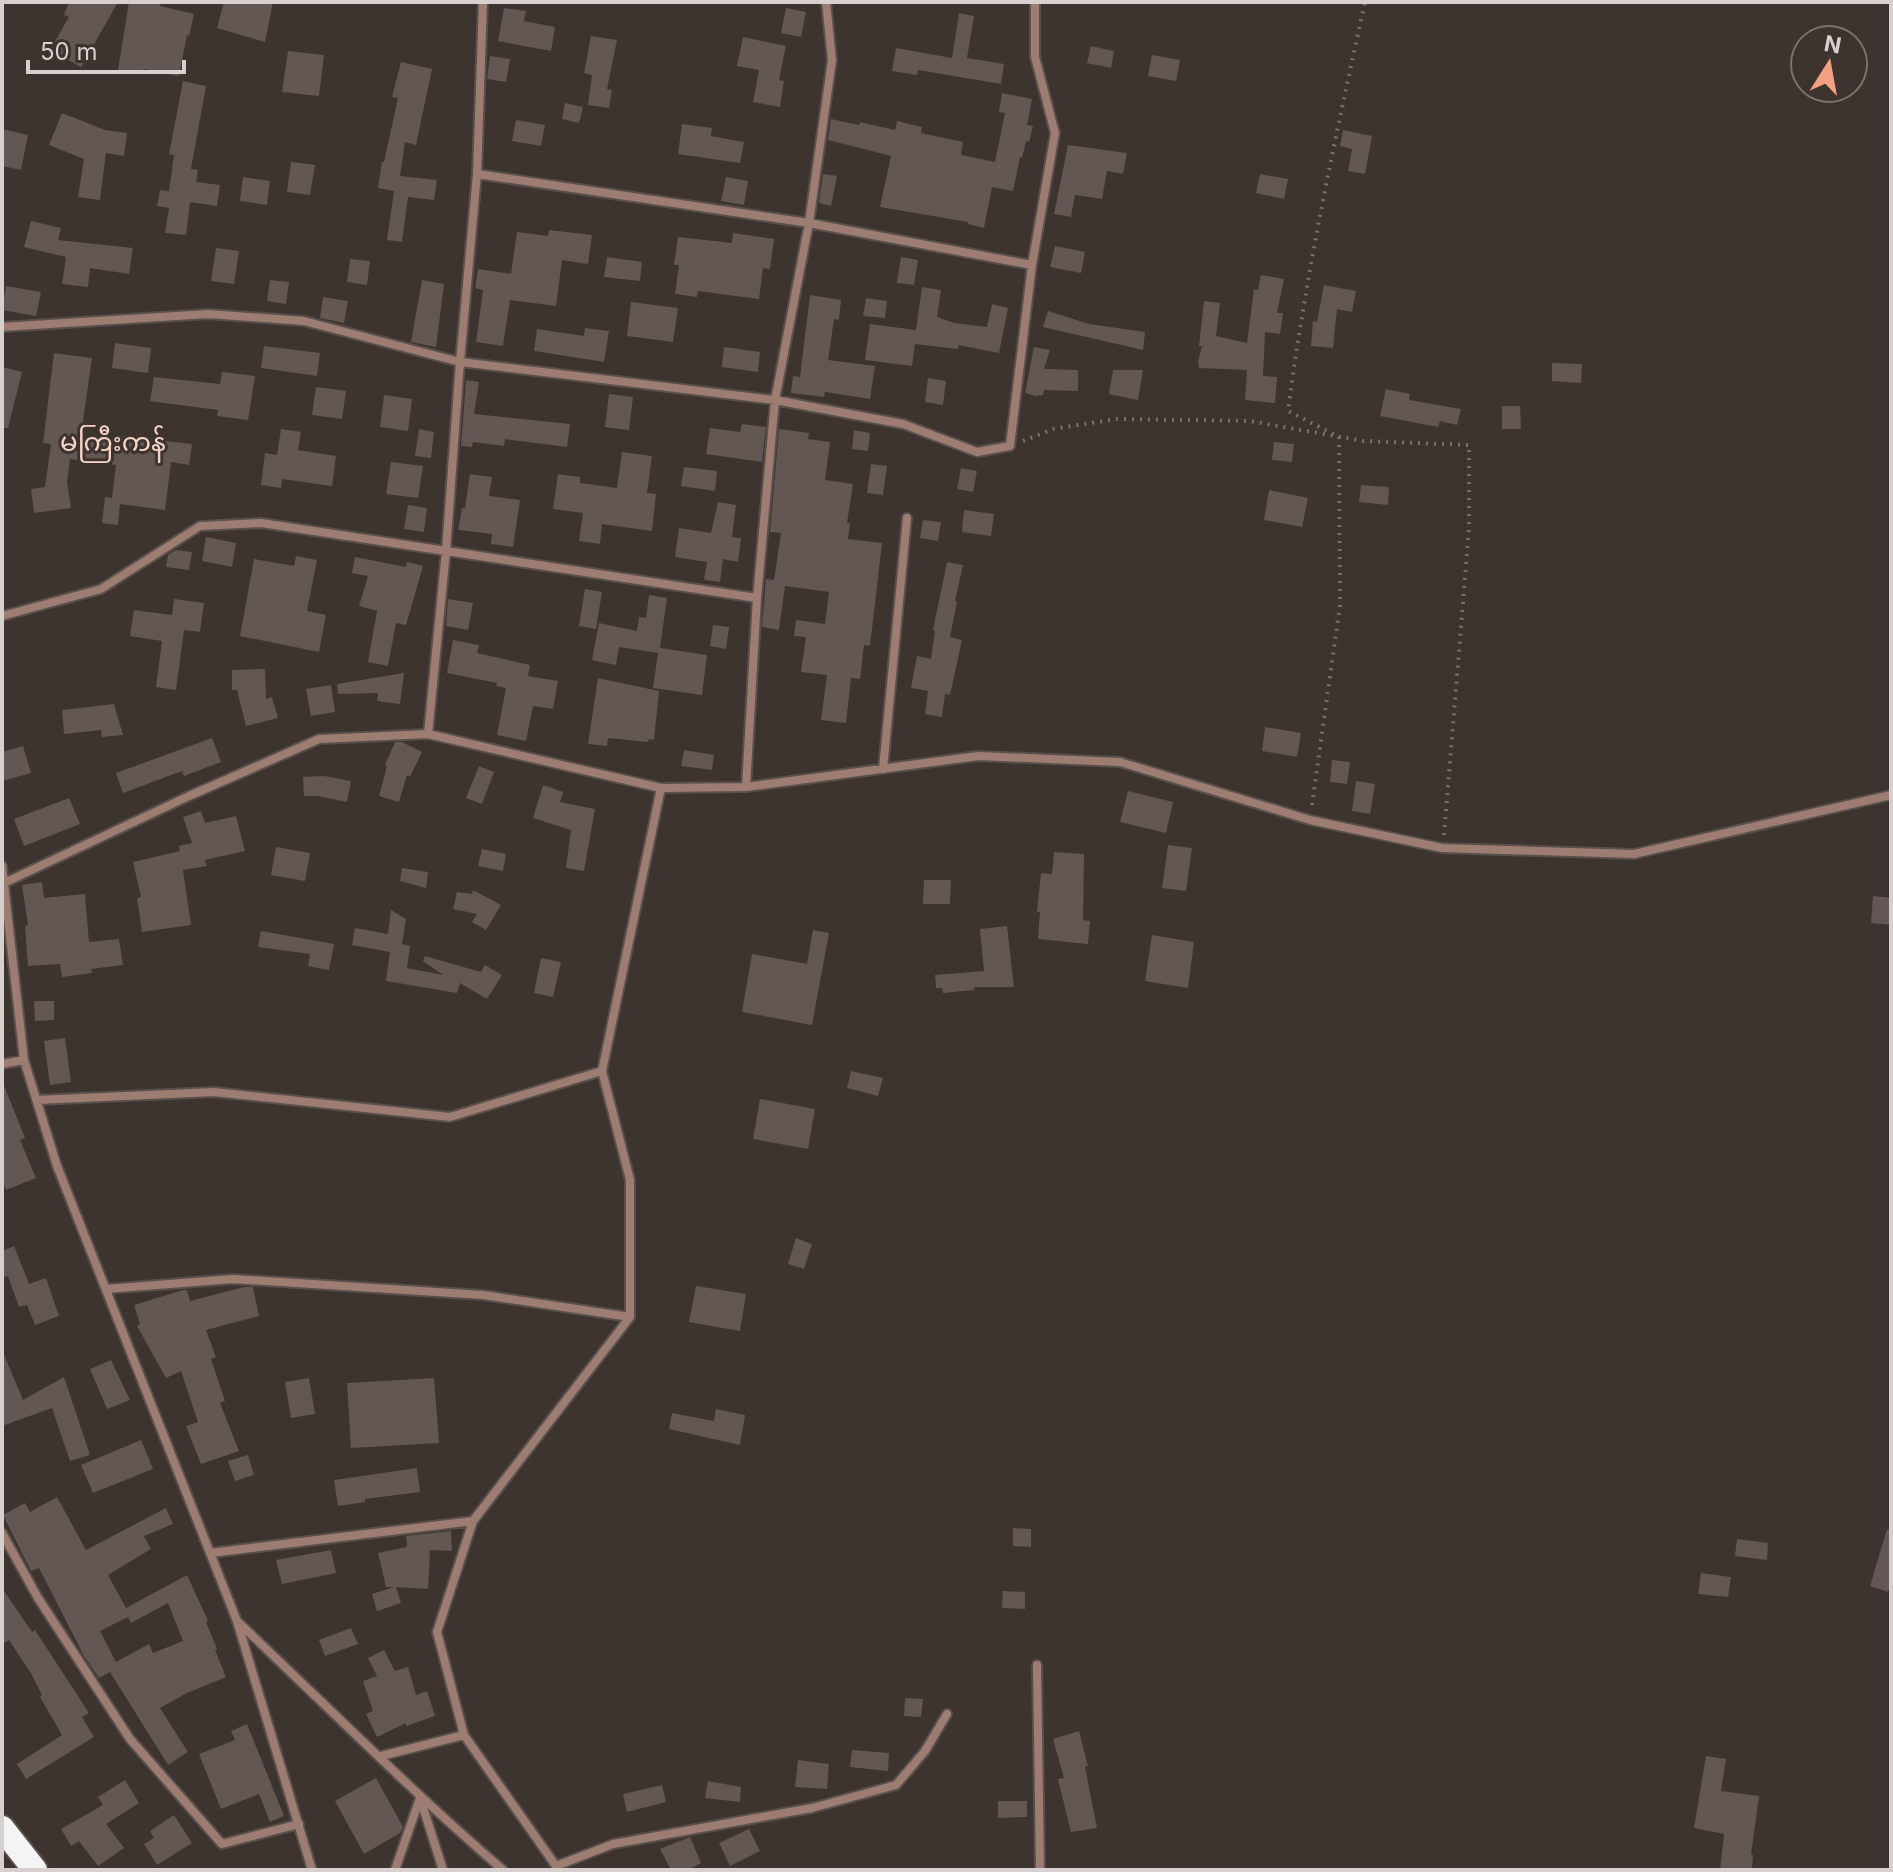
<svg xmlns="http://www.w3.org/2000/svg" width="1893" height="1872" font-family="Inter,'Noto Sans Myanmar',sans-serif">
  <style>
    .building { fill: #625752; fill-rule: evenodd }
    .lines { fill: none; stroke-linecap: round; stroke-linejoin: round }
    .street-casing { stroke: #594f4c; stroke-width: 12 }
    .highway-casing { stroke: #594f4c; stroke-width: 28 }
    .path { stroke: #79716d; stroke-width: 4; stroke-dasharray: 2 6; stroke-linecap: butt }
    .street { stroke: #9d7d71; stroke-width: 8 }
    .highway { stroke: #f4f4f4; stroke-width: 24 }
    .labels { text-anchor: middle; stroke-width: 6; stroke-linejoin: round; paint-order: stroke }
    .quarter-label { font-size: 26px; fill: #f6d5c9; stroke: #3d332f }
  </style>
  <rect width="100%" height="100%" fill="#3d332f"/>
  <!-- building -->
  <path class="building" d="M69 2H118L81 67 50 50 69 17 64 15Z
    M129 2H161L160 6 194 14 189 36 187 35 179 76 144 69 143 74 118 70Z
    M224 2H273L265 42 217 28Z
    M504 8 526 11 524 21 555 27 551 51 498 41Z
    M786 8 806 12 801 37 781 33Z
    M959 13 974 16 967 58 1004 64 1001 84 918 70 917 75 892 71 896 48 952 58Z
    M591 36 617 40 607 89 612 90 609 108 588 105 592 75 584 73Z
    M743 37 786 46 779 80 784 81 780 107 753 102 759 70 737 66Z
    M1091 46 1114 51 1111 68 1087 63Z
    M288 51 324 55 319 96 282 92Z
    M1152 55 1180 60 1176 81 1148 76Z
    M490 56 510 59 506 82 487 79Z
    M401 62 432 69 416 145 405 142 400 176 437 180 434 200 408 197 402 242 387 240 394 191 378 188 382 162H384L398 98 392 97Z
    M183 81 206 86 191 169 198 170 196 182 220 185 217 206 190 202 186 235 165 233 169 208 157 206 160 190 169 191 174 155 169 154Z
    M1002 93 1032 99 1027 125 1033 126 1029 142 1026 141 1022 158 1020 157 1013 191 992 187 984 228 968 224V222L880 207 891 156 828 140 831 119 859 125 860 122 895 130 897 121 922 127 921 133 963 142 961 155 995 162 1005 113 999 112Z
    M565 103 583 107 579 123 562 119Z
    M62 113 105 130 127 133 124 156 106 153 100 200 78 197 84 159 49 145Z
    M516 120 545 125 541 146 512 141Z
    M682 124 712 128 711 136 744 142 740 163 678 154Z
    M2 129 28 135 21 170 2 166Z
    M1343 130 1372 136 1365 174 1348 171 1352 149 1340 146Z
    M1068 145 1127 153 1123 174 1107 171 1102 199 1075 195 1071 217 1054 214Z
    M291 162 315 165 310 195 287 192Z
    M823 174 837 176 831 206 819 203Z
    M1260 174 1288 179 1284 199 1256 193Z
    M243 177 270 181 267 205 240 201Z
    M726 177 748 181 744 205 721 201Z
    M31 221 61 228 58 240 133 248 129 274 90 268 88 287 62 284 66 257 24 247Z
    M549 230 592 235 588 264 562 260 556 306 510 300 503 346 476 342 483 290 475 288 478 269 511 274 517 232 548 236Z
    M733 233 774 239 770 269 763 268 759 299 698 291 697 297 675 294 679 265H674L678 237 732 243Z
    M1055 246 1085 252 1081 273 1050 267Z
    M216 248 239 251 234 284 211 281Z
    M607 257 642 262 640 281 604 277Z
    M901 257 918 260 914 285 897 283Z
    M350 259 370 261 367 285 347 282Z
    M1261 275 1284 279 1277 313H1283L1280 334 1265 332 1263 376 1277 377 1275 403 1245 400 1247 370 1199 368 1198 362 1202 346H1199L1204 301 1220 303 1216 336 1247 343 1254 289 1258 290Z
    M270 280 289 282 286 304 267 301Z
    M422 280 444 284 436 347 411 342Z
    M1324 285 1356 291 1352 312 1337 309 1333 348 1311 346 1313 321 1317 322Z
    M6 286 41 292 36 316 2 310Z
    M922 287 941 290 937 317 954 323 987 327 992 304 1008 308 999 353 958 345V349L915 344 912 366 865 360 870 324 916 330Z
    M810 295 841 300 839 320 834 319 828 360 875 366 870 399 825 392 824 397 791 393 793 376 800 377Z
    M323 297 348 301 344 323 320 318Z
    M866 298 887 301 885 318 863 316Z
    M631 302 678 308 673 342 627 336Z
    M1048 311 1089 324 1145 332 1143 350 1043 327Z
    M585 328 609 331 604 362 534 351 537 329 584 336Z
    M115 343 151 348 148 373 112 368Z
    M264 346 320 353 317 376 261 368Z
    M724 347 760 352 758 372 722 367Z
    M1034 347 1050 350 1044 369 1078 370V391L1044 390 1043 395 1036 396 1025 393Z
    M54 353 92 358 81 435 119 440 120 436 192 444 189 465 171 462 165 510 120 504 118 525 102 523 105 497 112 498 116 465 70 459 67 482 71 508 34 513 31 489 45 487 51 444 43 443Z
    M1552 363 1582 364 1581 383 1552 381Z
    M2 367 22 372 8 428H2Z
    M1113 370H1143L1138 400 1109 394Z
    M222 372 255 376 248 420 217 416 218 410 150 401 154 377 220 384Z
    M928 378 946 381 943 405 925 402Z
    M466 380 479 382 474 414 570 424 567 447 505 439 504 446 473 442 472 447 461 446Z
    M316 387 346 391 342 419 312 415Z
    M1386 389 1410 394 1409 400 1461 409 1457 425 1440 421 1438 427 1380 416Z
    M609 394 633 397 629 430 605 427Z
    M384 395 412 399 408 431 380 427Z
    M1502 406H1520L1521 429H1502Z
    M742 424 766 427 762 462 706 454 710 428 740 432Z
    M281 429 301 432 298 450 336 456 332 486 282 479 281 488 261 485 265 453 277 455Z
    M419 429 434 432 431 458 415 456Z
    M779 429 809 433 808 439 830 442 825 480 853 484 847 523H850L848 539 882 543 870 646 864 645 860 679 851 678 846 723 821 720 827 675 801 672 806 637 794 636 796 620 825 624 829 592 785 586 779 630 762 627 766 579 774 580 781 533 770 532Z
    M854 430 870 433 868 451 852 449Z
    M1274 442 1294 444 1292 462 1272 460Z
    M622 452 652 456 647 493 656 494 652 531 602 524 600 544 579 541 583 513 553 509 558 474 580 477V483L617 488Z
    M391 462 423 466 418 498 386 494Z
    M871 464 887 466 883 495 867 493Z
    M684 467 717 471 715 491 681 486Z
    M961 468 977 471 973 492 957 489Z
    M470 474 492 477 489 496 520 500 513 547 491 544 492 534 458 530 462 508H465Z
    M1361 485 1389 487 1388 505 1359 502Z
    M1269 490 1308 498 1302 527 1264 520Z
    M718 502 736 505 732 537 741 538 738 562 723 559 720 582 704 580 707 562 675 557 679 528 711 533Z
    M408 505 427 508 424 532 404 529Z
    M964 510 994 514 991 536 962 532Z
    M923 520 941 522 938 541 920 538Z
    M206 537 236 543 232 567 202 561Z
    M176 550 192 552 189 570 166 567 168 555Z
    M296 556 317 560 307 611 326 615 319 652 240 636 254 559 294 566Z
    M355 557 406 567 407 562 423 566 406 625 396 623 388 666 368 662 377 611 359 606 368 576 352 573Z
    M947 562 963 565 955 601 957 602 950 637 962 640 950 695 945 694 942 717 925 714 928 691 911 688 917 656 931 659 935 631 933 630Z
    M585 589 602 592 596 629 579 626Z
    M649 595 667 598 660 648 707 655 702 695 653 688 658 653 619 647 616 665 592 660 599 623 637 631 639 617 646 618Z
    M174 599 204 603 200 632 184 630 176 690 156 687 162 641 130 636 134 610 172 615Z
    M448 599 473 603 468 630 446 626Z
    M713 625 729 627 726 649 710 646Z
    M453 640 479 645 477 653 530 665 528 676 558 681 553 709 533 706 526 741 497 735 506 688 496 686 497 683 447 673Z
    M265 669 266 699 272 697 278 718 246 726 237 690H232V670Z
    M404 673 400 704 377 701 378 693 338 694 337 684Z
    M598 678 659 691 654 740 649 739 648 742 608 738 607 746 588 744Z
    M331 685 335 712 311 716 306 689Z
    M114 704 123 735 102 737 101 730 64 734 62 710Z
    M1265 727 1301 733 1297 757 1262 751Z
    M212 738 221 762 184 776 182 771 123 793 116 773Z
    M395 742H402L422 752 410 777 407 775 399 802 379 796 387 766 385 765Z
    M23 746 31 773 2 781V752Z
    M684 750 714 755 712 770 681 766Z
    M1332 760 1350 762 1347 784 1330 782Z
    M479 766 494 772 482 804 466 798Z
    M324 776 351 781 347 802 317 796H304L303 777Z
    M1356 781 1375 784 1370 814 1352 811Z
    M543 785 563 792 560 802 595 809 584 871 566 868 571 830 533 818Z
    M1128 791 1173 802 1166 833 1120 822Z
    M69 798 80 824 24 846 14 819Z
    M201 811 205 823 236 816 245 851 205 860 207 866 183 870 191 925 142 932 137 898 141 897 133 862 180 851 179 846 192 843 183 817Z
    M1168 845 1192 848 1186 891 1162 888Z
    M276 847 310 853 305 881 271 875Z
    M482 849 506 854 503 871 478 866Z
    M1054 852 1084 854 1083 920 1090 921 1088 944 1038 939 1040 912H1037L1041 873 1052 874Z
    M402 868 428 872 426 888 400 881Z
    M924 880H951L950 904H923Z
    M42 882 44 898 85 894 89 942 119 939 123 965 91 969 92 973 62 977 60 964 28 966 25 926 28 925 22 885Z
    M473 890 501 905 486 930 472 922 477 914 453 909 457 892 472 894Z
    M1873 896 1891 898V925L1871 923Z
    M391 910 406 919 402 944 410 946 407 968 443 975 423 961 425 956 481 972 485 965 502 975 487 999 460 983 457 993 386 981 390 952 352 945 355 928 388 934Z
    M1007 926 1014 987H974V990L943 993 942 988H936L935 975 984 971 980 929Z
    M813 930 829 933 812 1025 742 1012 752 954 807 964Z
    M261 931 334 944 329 970 308 966 310 954 258 947Z
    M1152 935 1194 942 1188 988 1145 981Z
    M541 958 561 962 553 997 534 993Z
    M34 1001H54V1020L35 1021Z
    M65 1038 71 1082 50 1085 44 1041Z
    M851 1071 883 1078 878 1096 847 1088Z
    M3 1083 25 1138 20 1140 36 1178 6 1190 2 1179Z
    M760 1099 815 1109 808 1149 753 1139Z
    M796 1238 812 1244 804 1269 788 1264Z
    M14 1246 29 1284 46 1278 59 1316 35 1325 27 1305 19 1307 8 1276 2 1278V1251Z
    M696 1286 746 1294 740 1331 689 1322Z
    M244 1287H253L259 1316 206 1330 216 1357 211 1359 225 1401 220 1403 239 1451 201 1464 186 1426 198 1422 181 1371 166 1378 137 1326 140 1324 134 1305 183 1290H187L190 1301Z
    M2 1350 23 1400 64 1377 90 1455 70 1461 52 1408 2 1426Z
    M111 1360 130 1400 107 1409 90 1369Z
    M309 1378 315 1414 291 1418 285 1382Z
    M434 1378 439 1443 351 1448 347 1383Z
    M716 1409 745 1415 740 1445 669 1429 672 1413 714 1421Z
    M141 1440 153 1469 93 1493 81 1465Z
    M248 1455 254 1475 235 1481 228 1461Z
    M417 1468 420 1492 365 1499V1502L338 1506 334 1480Z
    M57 1497 86 1550 166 1508 173 1524 144 1536 151 1549 108 1575 126 1608 187 1575 208 1621 206 1622 217 1649 215 1650 226 1677 187 1693 160 1708 188 1752 168 1765 110 1672 99 1678 84 1656 39 1568 31 1571 3 1515 25 1503 30 1512ZM168 1603 183 1641 153 1653 149 1644 116 1662 100 1631 128 1617 131 1623Z
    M1013 1528 1031 1529V1547L1013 1546Z
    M1887 1529 1891 1530V1583L1888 1592 1870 1586Z
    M451 1531 452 1551 430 1550 428 1589 396 1587 401 1603 377 1611 372 1594 394 1587H386L378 1553 407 1547 406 1536Z
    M1737 1539 1768 1543 1767 1560 1735 1556Z
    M331 1550 336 1573 282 1584 276 1560Z
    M1701 1573 1731 1577 1728 1597 1698 1594Z
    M2 1588 32 1632 35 1630 89 1713 82 1717 94 1737 26 1779 17 1764 62 1735 40 1697 42 1695 32 1675 9 1640 2 1645Z
    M1003 1591 1025 1592V1609L1002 1608Z
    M351 1628 358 1644 325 1656 319 1640Z
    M384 1650 395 1671 408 1667 416 1695 427 1691 435 1716 406 1726V1723L377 1737 366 1714 373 1711 363 1681 377 1676 368 1658Z
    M905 1698 923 1699 921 1717 904 1716Z
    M247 1724 284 1816 270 1822 259 1794 221 1809 199 1754 235 1740 231 1731Z
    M1079 1731 1088 1766 1085 1767 1097 1828 1071 1832 1058 1779 1064 1778 1053 1739Z
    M852 1750 889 1753 888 1771 850 1767Z
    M1706 1756 1726 1759 1721 1791 1759 1796 1751 1855H1753L1752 1870H1720L1724 1834 1694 1828Z
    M798 1760 829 1764 827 1789 795 1787Z
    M376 1778 403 1827 400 1833 364 1854 335 1801Z
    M125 1780 139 1803 106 1824 124 1848 98 1866 79 1841 71 1846 61 1829 103 1805 98 1797Z
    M708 1781 741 1787 740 1802 705 1798Z
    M662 1785 666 1802 627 1812 623 1794Z
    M998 1801H1027V1817L998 1818Z
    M174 1815 192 1843 157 1865 144 1844 154 1838 150 1831Z
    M749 1829 760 1851 730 1866 719 1843Z
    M690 1837 701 1863 687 1870H671L660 1849Z"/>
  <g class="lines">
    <defs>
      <path id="street" d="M477 174 809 223 1032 265
        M2 327 208 314 304 321 460 362 775 400 903 424 977 452 1010 446 1032 265 1055 133 1035 57V2
        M2 616 101 589 200 526 261 523 757 598
        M428 734 446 551 460 362 477 174 483 2
        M883 769 907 518
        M746 787 757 598 775 400 809 223 832 60 826 2
        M2 866 24 1060 57 1166 237 1621 312 1870
        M4 883 189 796 319 739 428 734 661 788 746 787 978 756 1120 762 1310 820 1442 848 1634 854 1891 795
        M2 1064 24 1060
        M37 1100 214 1092 450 1117 602 1071
        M106 1289 233 1279 483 1295 630 1317
        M2 1533 38 1598 130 1739 222 1844 299 1824
        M210 1553 473 1521
        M238 1622C326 1705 411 1791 503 1870
        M1037 1665 1040 1870
        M464 1735 437 1632 473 1521 630 1317V1180L602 1071 661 788
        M381 1756 464 1735 556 1866 613 1844 812 1808 896 1785 925 1751 947 1714
        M420 1798 443 1870
        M395 1870 420 1798"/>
      <path id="highway" d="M2 1828 35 1870"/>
    </defs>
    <!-- street casing -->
    <use href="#street" class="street-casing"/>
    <!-- highway casing -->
    <use href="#highway" class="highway-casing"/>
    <!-- path -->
    <path class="path" d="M1023 441 1053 429 1117 419 1250 421 1363 441 1469 445V528L1444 836
      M1312 805 1340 605 1339 437 1288 411C1306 273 1335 138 1365 2"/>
    <!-- street -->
    <use href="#street" class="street"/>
    <!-- highway -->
    <use href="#highway" class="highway"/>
  </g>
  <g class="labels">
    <!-- quarter labels -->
    <g class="quarter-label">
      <text x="113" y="451">မကြီးကန်</text>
    </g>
  </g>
  <!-- border -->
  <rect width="1893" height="1872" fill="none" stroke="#d7d0ce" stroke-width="8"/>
  <!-- north arrow -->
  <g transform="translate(1829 64) rotate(11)"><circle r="38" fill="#3d332f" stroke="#7b726f" stroke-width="2"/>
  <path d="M0-6L14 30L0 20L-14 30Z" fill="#f2a081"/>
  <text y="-12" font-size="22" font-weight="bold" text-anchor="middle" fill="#d7d0ce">N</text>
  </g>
  <!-- scale -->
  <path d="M28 60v12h156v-12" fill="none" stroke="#d7d0ce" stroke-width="4"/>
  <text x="40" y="60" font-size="24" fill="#d7d0ce" stroke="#3d332f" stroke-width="6" paint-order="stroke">50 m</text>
</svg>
